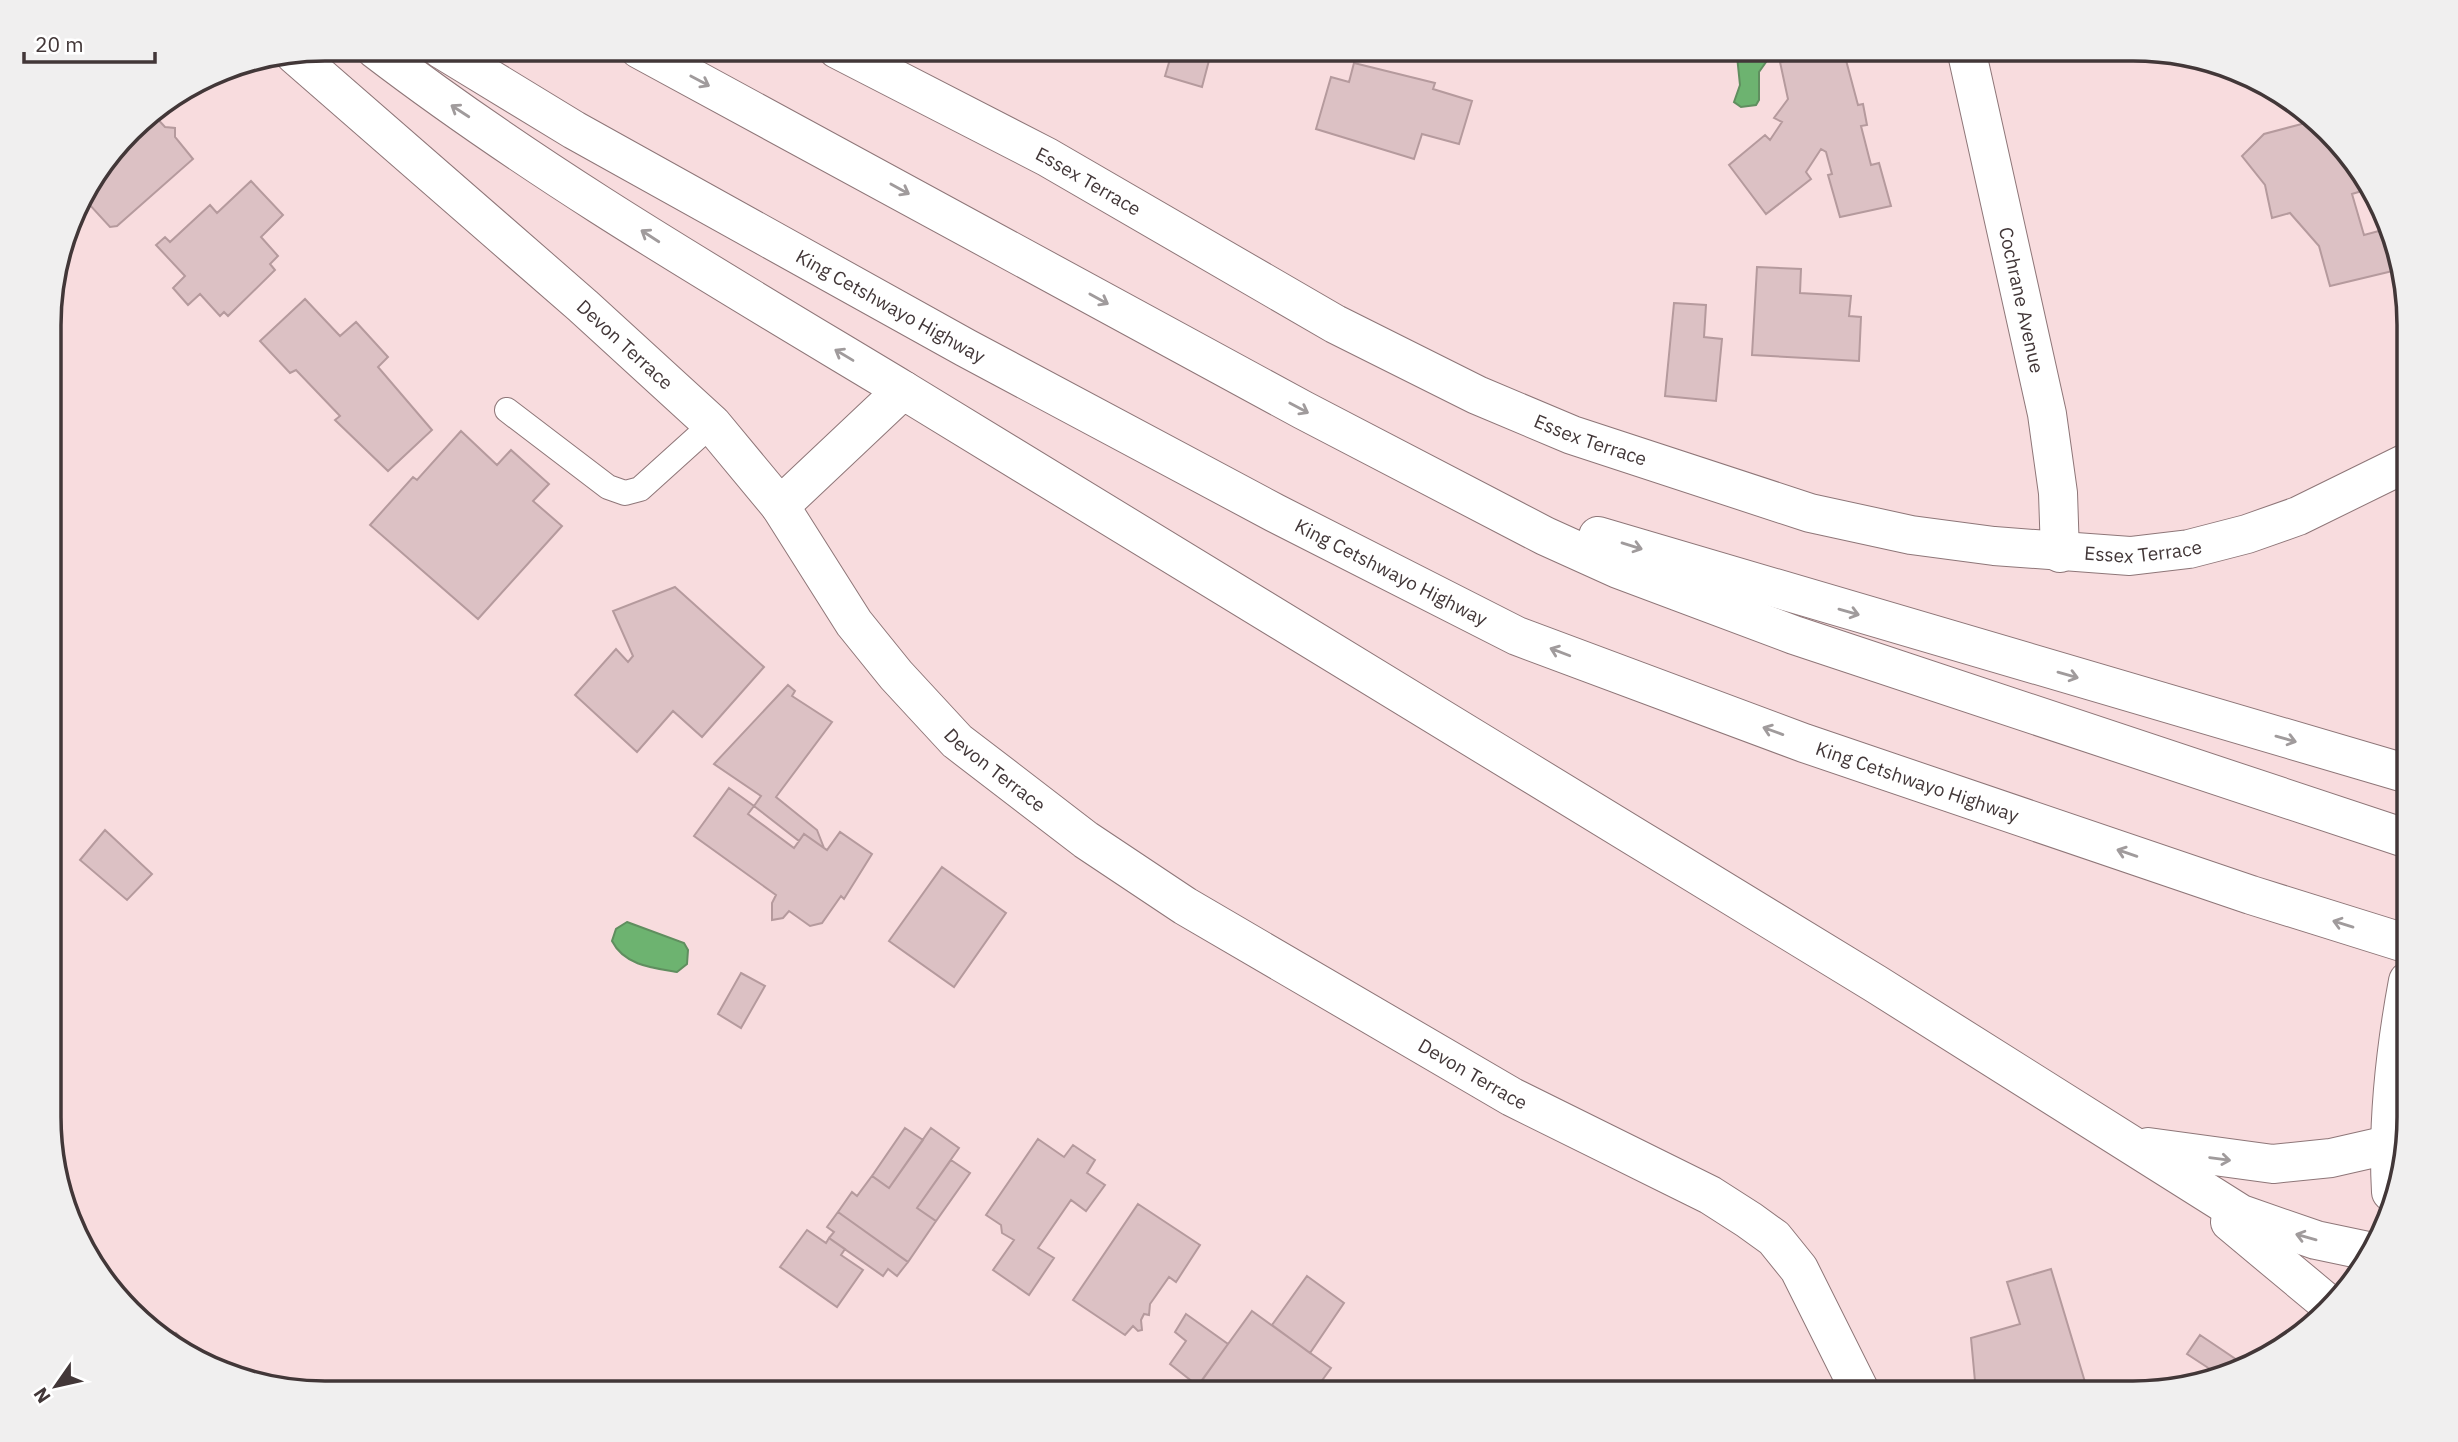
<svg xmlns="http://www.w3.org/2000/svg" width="2458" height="1442" font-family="'IBM Plex Sans',sans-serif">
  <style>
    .water { fill: #6db370; stroke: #608e5f; stroke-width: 2 }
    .building { fill: #dcc1c4; stroke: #b59a9d; stroke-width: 2 }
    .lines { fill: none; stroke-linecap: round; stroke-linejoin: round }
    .lane-casing { stroke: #8e7678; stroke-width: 26 }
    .street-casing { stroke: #8e7678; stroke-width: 40 }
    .secondary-casing { stroke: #8e7678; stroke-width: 40 }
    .highway-casing { stroke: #8e7678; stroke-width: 40 }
    .lane { stroke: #fff; stroke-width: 24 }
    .street { stroke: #fff; stroke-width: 38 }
    .secondary { stroke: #fff; stroke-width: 38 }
    .highway { stroke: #fff; stroke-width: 38 }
    .oneway { stroke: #a09b9c }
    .labels { text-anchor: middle; stroke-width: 5; stroke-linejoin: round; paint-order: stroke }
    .street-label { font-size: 19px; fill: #423738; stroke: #fff }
    .rim { fill: none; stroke: #423738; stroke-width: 3.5 }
  </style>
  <rect width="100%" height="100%" fill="#f8dcde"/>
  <!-- water -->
  <path class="water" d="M1755 49 1771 55 1759 72V100L1756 105 1741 107 1734 102 1740 85 1737 56 1740 49Z
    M627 922 684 943 688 950 687 964 677 972C652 968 624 965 612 941L616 929Z"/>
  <!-- building -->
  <path class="building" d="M1173 49H1212L1202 87 1165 76Z
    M1834 49H1843L1858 105 1863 104 1867 125 1861 126 1871 165 1879 163 1891 206 1840 217 1828 175 1832 174 1826 152 1821 149 1806 172 1811 179 1766 214 1729 165 1765 135 1770 140 1782 122 1774 118 1788 99 1780 62Z
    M1354 63 1435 83 1433 89 1472 101 1459 144 1422 134 1414 159 1316 129 1331 77 1349 82Z
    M163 105 153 114 165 127 175 128V137L193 159 117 226 110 227 87 202 88 189 143 118Z
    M2309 122 2360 170 2365 190 2352 194 2364 235 2390 228 2401 269 2330 286 2319 246 2290 213 2272 218 2265 185 2242 156 2264 134Z
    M251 181 283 215 261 237 278 256 270 264 275 270 228 316 224 312 220 316 200 294 188 305 173 288 185 276 156 245 165 237 170 242 210 205 217 213Z
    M1757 267 1801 269 1800 293 1851 296 1849 316 1861 317 1859 361 1752 355Z
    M305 299 340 336 356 322 388 357 378 367 432 430 388 471 335 420 340 416 296 370 290 373 260 341Z
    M1674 303 1706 305 1704 337 1722 339 1716 401 1665 396Z
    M461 431 497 465 511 450 549 484 533 501 562 526 478 619 370 525 413 477 417 480Z
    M675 587 764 667 702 737 673 711 637 752 575 695 616 649 628 662 633 656 613 611Z
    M788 685 795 691 792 696 832 722 776 797 817 830 824 848 804 834 799 841 754 806 761 796 714 764Z
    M729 788 754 806 748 814 794 848 804 834 827 850 840 832 872 854 844 899 841 896 822 923 810 926 789 911 783 918 772 920V903L776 895 694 836Z
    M105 830 152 874 127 900 80 860Z
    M942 867 1006 913 954 987 889 941Z
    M741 973 765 986 741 1028 718 1014Z
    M905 1128 923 1140 889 1188 872 1176Z
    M931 1128 959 1148 917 1208 936 1221 908 1262 838 1212 852 1192 857 1196 872 1176 889 1188Z
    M1038 1139 1064 1157 1073 1145 1095 1160 1087 1173 1105 1185 1086 1211 1071 1200 1038 1248 1054 1258 1029 1295 993 1270 1014 1240 1002 1233 1001 1225 986 1215Z
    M951 1160 970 1173 936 1221 917 1208Z
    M1138 1204 1200 1245 1176 1282 1169 1277 1150 1304 1149 1315 1144 1314 1141 1320 1142 1330 1138 1331 1133 1326 1125 1335 1073 1300Z
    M838 1212 908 1262 897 1276 888 1269 883 1276 829 1238 834 1232 827 1227Z
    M807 1230 826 1243 829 1238 845 1249 841 1255 863 1270 837 1307 780 1267Z
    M2051 1269 2085 1382 2050 1392H1976L1971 1338 2020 1324 2007 1282Z
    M1307 1276 1344 1303 1310 1353 1272 1325Z
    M1252 1311 1331 1368 1313 1393 1194 1391Z
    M1186 1314 1228 1344 1198 1386 1170 1364 1186 1341 1175 1332Z
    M176 1333 212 1366 187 1356 170 1340Z
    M2200 1335 2243 1364 2216 1373 2187 1354Z"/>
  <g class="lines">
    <defs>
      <path id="lane" d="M507 410 608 487 625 493 640 489 712 424"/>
      <g id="street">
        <path id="s1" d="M1966 49 2047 414 2058 493 2060 553"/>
        <path id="s2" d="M780 506 854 623 896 675 957 741 1086 840 1185 906 1512 1097 1710 1195 1749 1220 1774 1238 1799 1269 1861 1393"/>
      </g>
      <g id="secondary">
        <path id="s3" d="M837 49 1047 157 1335 324 1477 395 1572 435 1810 513 1911 535 1994 546 2130 556 2189 549 2247 534 2298 516 2408 462"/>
        <path id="s4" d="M295 55 583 306 712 424 780 506 903 390 1876 984 2241 1214 2316 1240 2373 1252"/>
        <path d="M2148 1147 2273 1164 2331 1158 2388 1145"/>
        <path d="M2391 1192C2387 1121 2395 1051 2408 981"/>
        <path d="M2230 1222 2332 1307"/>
      </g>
      <g id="highway">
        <path d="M375 49C541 176 724 282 903 390"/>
        <path id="s5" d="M441 49 574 130 966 348 1275 513 1517 636 1804 743 2251 895 2408 944"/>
        <path d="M639 49 1303 410 1545 536 1618 569 1794 635 2408 839"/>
        <path d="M1598 536 2408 774"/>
      </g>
    </defs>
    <!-- lane casing -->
    <use href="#lane" class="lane-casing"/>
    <!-- street casing -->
    <use href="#street" class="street-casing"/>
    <!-- secondary casing -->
    <use href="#secondary" class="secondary-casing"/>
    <!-- highway casing -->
    <use href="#highway" class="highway-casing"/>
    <!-- lane -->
    <use href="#lane" class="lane"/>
    <!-- street -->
    <use href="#street" class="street"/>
    <!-- secondary -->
    <use href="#secondary" class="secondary"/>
    <!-- highway -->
    <use href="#highway" class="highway"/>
  </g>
  <!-- one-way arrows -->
  <defs><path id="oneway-shaft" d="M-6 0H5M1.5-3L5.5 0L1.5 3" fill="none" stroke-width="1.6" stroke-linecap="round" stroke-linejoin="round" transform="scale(1.75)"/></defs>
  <g class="oneway">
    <use href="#oneway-shaft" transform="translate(700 81) rotate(28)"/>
    <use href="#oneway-shaft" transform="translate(460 111) rotate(-147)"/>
    <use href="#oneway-shaft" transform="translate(900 189) rotate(29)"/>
    <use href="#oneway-shaft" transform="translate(650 236) rotate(-147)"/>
    <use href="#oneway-shaft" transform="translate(1099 299) rotate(29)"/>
    <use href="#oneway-shaft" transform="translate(844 355) rotate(-149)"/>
    <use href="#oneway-shaft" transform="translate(1299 408) rotate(28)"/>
    <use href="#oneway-shaft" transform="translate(1632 546) rotate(17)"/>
    <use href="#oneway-shaft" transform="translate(1849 612) rotate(16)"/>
    <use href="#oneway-shaft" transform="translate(1560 652) rotate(-159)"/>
    <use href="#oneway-shaft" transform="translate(2068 675) rotate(16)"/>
    <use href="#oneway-shaft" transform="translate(1773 731) rotate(-160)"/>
    <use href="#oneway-shaft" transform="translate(2286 739) rotate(16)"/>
    <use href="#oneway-shaft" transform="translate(2127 853) rotate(-161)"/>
    <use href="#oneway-shaft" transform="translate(2343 924) rotate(-163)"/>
    <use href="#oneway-shaft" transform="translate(2220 1159) rotate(8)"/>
    <use href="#oneway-shaft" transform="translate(2306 1237) rotate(-164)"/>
  </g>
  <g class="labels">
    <!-- street labels -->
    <g class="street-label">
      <text dy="7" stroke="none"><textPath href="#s3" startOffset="284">Essex Terrace</textPath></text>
      <text dy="7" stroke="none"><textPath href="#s1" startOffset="257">Cochrane Avenue</textPath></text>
      <text dy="7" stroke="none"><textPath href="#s5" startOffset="518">King Cetshwayo Highway</textPath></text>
      <text dy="7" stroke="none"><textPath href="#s4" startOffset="439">Devon Terrace</textPath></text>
      <text dy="7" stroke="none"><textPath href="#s3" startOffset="850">Essex Terrace</textPath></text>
      <text dy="7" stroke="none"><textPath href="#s3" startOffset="1418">Essex Terrace</textPath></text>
      <text dy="7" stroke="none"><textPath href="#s5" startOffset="1085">King Cetshwayo Highway</textPath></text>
      <text dy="7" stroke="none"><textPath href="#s2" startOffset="343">Devon Terrace</textPath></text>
      <text dy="7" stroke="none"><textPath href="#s5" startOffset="1652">King Cetshwayo Highway</textPath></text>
      <text dy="7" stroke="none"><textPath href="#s2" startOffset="910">Devon Terrace</textPath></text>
    </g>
  </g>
  <!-- crop -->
  <path d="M0 0H2458V1442H0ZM325 61H2133A264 264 0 0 1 2397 325V1117A264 264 0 0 1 2133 1381H325A264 264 0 0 1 61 1117V325A264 264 0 0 1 325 61Z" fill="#f0efef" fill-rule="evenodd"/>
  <path class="rim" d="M325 61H2133A264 264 0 0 1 2397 325V1117A264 264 0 0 1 2133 1381H325A264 264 0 0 1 61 1117V325A264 264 0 0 1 325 61Z"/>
  <!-- north arrow -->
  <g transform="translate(56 1386) rotate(236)" stroke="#ffffff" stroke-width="5" paint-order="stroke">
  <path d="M0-5L12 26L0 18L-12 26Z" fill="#423738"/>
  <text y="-10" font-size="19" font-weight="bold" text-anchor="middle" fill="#423738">N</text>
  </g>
  <!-- scale -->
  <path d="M24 52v10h131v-10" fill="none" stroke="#423738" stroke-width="3.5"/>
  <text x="35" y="52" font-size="21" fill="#423738" stroke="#ffffff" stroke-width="5" paint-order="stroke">20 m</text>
</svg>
